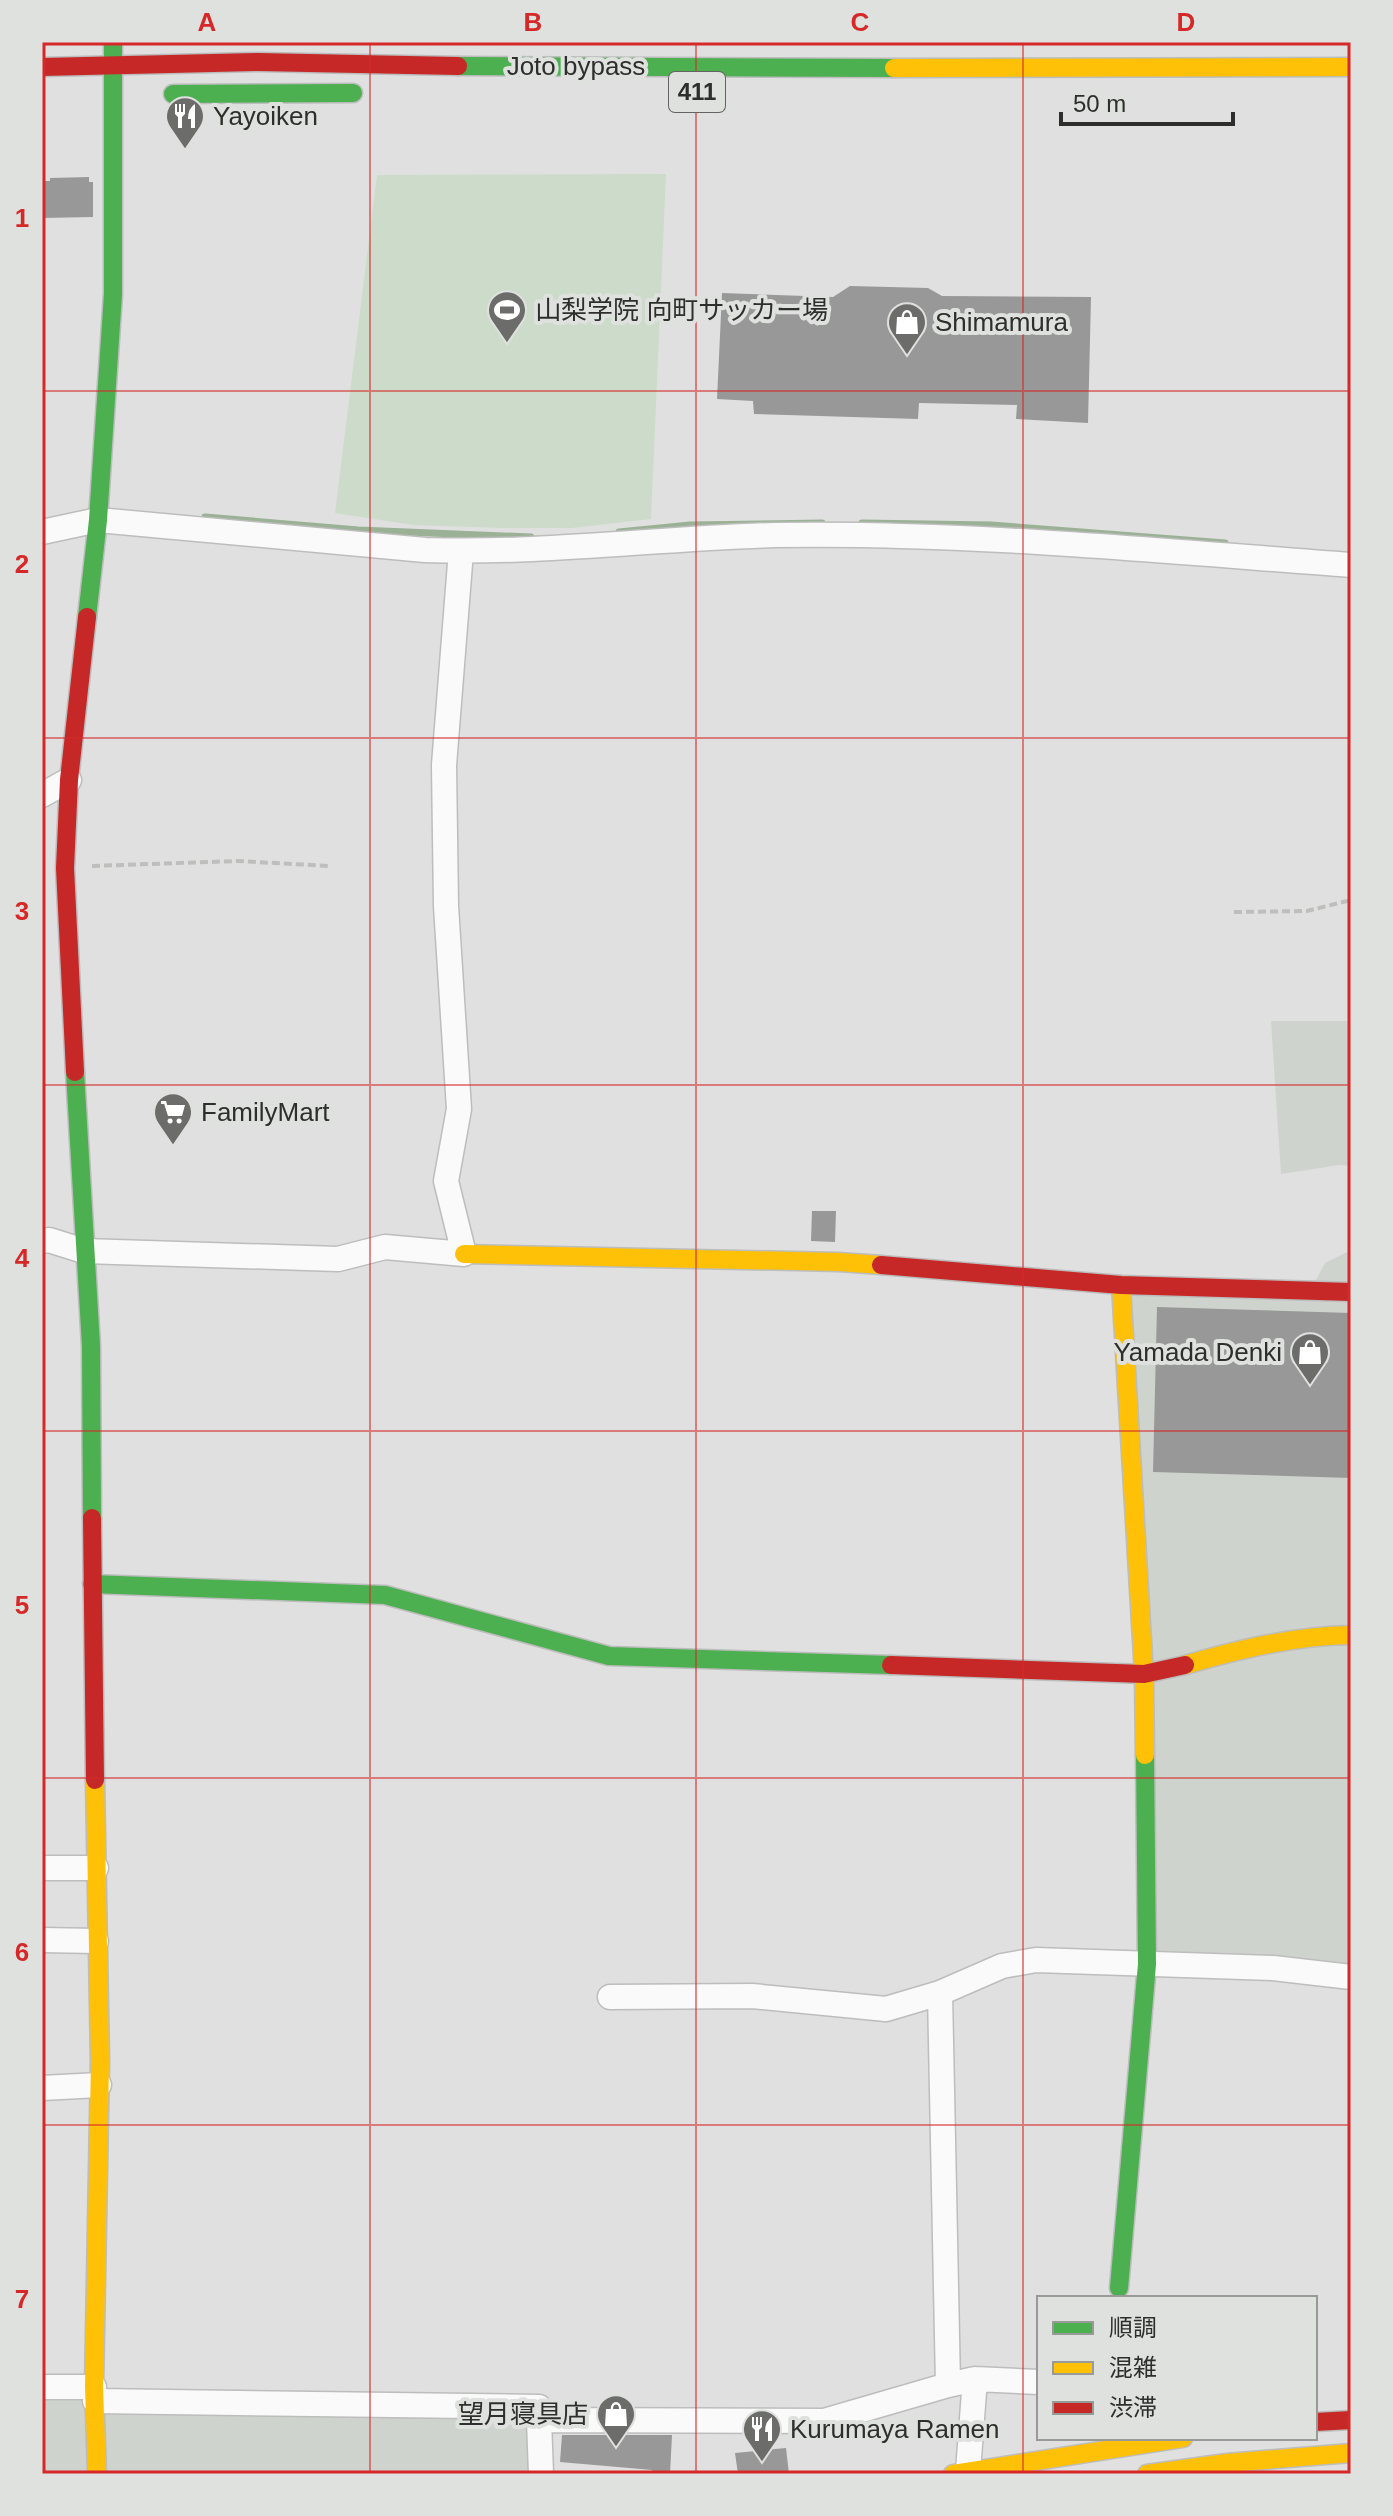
<svg xmlns="http://www.w3.org/2000/svg" width="1393" height="2516" font-family="Arial,'Noto Sans JP',sans-serif">
  <style>
    .built { fill: #cfd3ce }
    .green { fill: #cddcca }
    .lines { fill: none; stroke-linecap: round; stroke-linejoin: round }
    .stream { stroke: #9ab195; stroke-width: 7 }
    .building { fill: #989898 }
    .street-casing { stroke: #bcbdbc; stroke-width: 27 }
    .fast-casing { stroke: #bcbdbc; stroke-width: 21 }
    .slow-casing { stroke: #bcbdbc; stroke-width: 21 }
    .jam-casing { stroke: #bcbdbc; stroke-width: 21 }
    .path { stroke: #bebfbd; stroke-width: 4; stroke-dasharray: 8 4; stroke-linecap: butt }
    .street { stroke: #fafafa; stroke-width: 24 }
    .fast { stroke: #4caf50; stroke-width: 18 }
    .slow { stroke: #ffc107; stroke-width: 18 }
    .jam { stroke: #c62828; stroke-width: 18 }
    .grid { fill: none; stroke: #d62828; stroke-width: 2; stroke-opacity: 0.55 }
    .labels { text-anchor: middle; stroke-width: 8; stroke-linejoin: round; paint-order: stroke }
    .shield { fill: #dee1de; stroke: #636462; stroke-width: 2 }
    .shield-label { font-size: 24px; font-weight: bold; fill: #2e2f2d }
    .street-label { font-size: 26px; fill: #2e2f2d; stroke: #dee1de }
    .poi-label { font-size: 26px; fill: #2e2f2d; stroke: #dee1de; text-anchor: start }
    .neatline { fill: none; stroke: #d62828; stroke-width: 3 }
    .grid-label { font-size: 26px; text-anchor: middle; font-weight: bold; fill: #d62828 }
  </style>
  <rect width="100%" height="100%" fill="#dfe0df"/>
  <!-- built -->
  <path class="built" d="M1271 1021H1351V1166L1339 1165 1281 1174Z
    M1351 1250V1977L1147 1964 1121 1285 1310 1291 1325 1263Z
    M42 2387 95 2401 539 2407 541 2474H42Z"/>
  <!-- green -->
  <path class="green" d="M666 174 651 519 572 528H502L413 525 335 513 377 175Z"/>
  <g class="lines">
    <!-- stream -->
    <path class="stream" d="M205 517 358 530 531 537
      M862 523 991 525 1225 543
      M619 532 690 525 822 523"/>
  </g>
  <!-- building -->
  <path class="building" d="M89 177V182H93V217L42 218V181H50V178Z
    M850 286 928 288 942 296 1091 297 1088 423 1016 419 1017 405 919 403 918 419 754 414 753 401 717 399 722 293 833 297Z
    M812 1211H836L835 1242 811 1241Z
    M1157 1307 1351 1313V1478L1153 1472Z
    M562 2435H672L670 2474H653L652 2470 560 2462Z
    M786 2448 789 2474H738L735 2453Z"/>
  <g class="lines">
    <defs>
      <path id="street" d="M42 532 98 520 425 550C543 554 659 538 776 535 966 532 1161 551 1351 565
        M42 795 69 780
        M42 1241 49 1240 84 1251 338 1259 385 1247 464 1254 446 1181 459 1109 446 906 444 765 461 551
        M42 1868H96
        M42 1940 96 1941
        M940 1993 948 2385
        M610 1997 752 1996 886 2009 940 1993 1002 1966 1036 1960 1273 1968 1351 1977
        M42 2088 99 2085
        M42 2387H94
        M95 2401 539 2407V2420
        M968 2471 975 2379
        M541 2474 539 2420 824 2421 948 2385 975 2379 1039 2382"/>
      <path id="fast" d="M458 66 894 68
        M173 94 353 93
        M87 617 98 520 113 294V42
        M75 1072 91 1346 92 1518
        M92 1584 385 1595 609 1656 891 1665
        M1119 2288 1147 1964 1145 1755"/>
      <path id="slow" d="M894 68 1351 67
        M464 1254 839 1262 881 1265
        M1121 1285 1144 1674 1145 1755
        M1185 1665C1240 1649 1294 1636 1351 1635
        M95 1780 100 2062 94 2387 97 2474
        M953 2474 1183 2438
        M1147 2474 1227 2463 1351 2453"/>
      <path id="jam" d="M42 67 258 62 458 66
        M75 1072 65 868 69 780 87 617
        M881 1265 1121 1285 1351 1292
        M92 1518 95 1780
        M891 1665 1144 1674 1185 1665
        M1315 2422 1351 2420"/>
    </defs>
    <!-- street casing -->
    <use href="#street" class="street-casing"/>
    <!-- fast casing -->
    <use href="#fast" class="fast-casing"/>
    <!-- slow casing -->
    <use href="#slow" class="slow-casing"/>
    <!-- jam casing -->
    <use href="#jam" class="jam-casing"/>
    <!-- path -->
    <path class="path" d="M92 866 238 861 329 866
      M1234 912 1307 911 1351 900"/>
    <!-- street -->
    <use href="#street" class="street"/>
    <!-- fast -->
    <use href="#fast" class="fast"/>
    <!-- slow -->
    <use href="#slow" class="slow"/>
    <!-- jam -->
    <use href="#jam" class="jam"/>
  </g>
  <!-- grid -->
  <path class="grid" d="M370 42V2474M696 42V2474M1023 42V2474M42 391H1351M42 738H1351M42 1085H1351M42 1431H1351M42 1778H1351M42 2125H1351"/>
  <!-- icons -->
  <defs>
    <symbol id="restaurant-pin" viewBox="-11 -11 22 30"><path d="M0 17L-7.5 6A9.5 9.5 0 1 1 7.5 6Z" fill="#6c6d6b" stroke="#dee1de"/><path d="M-5-6h1v4h1v-4h1v4h1v-4h1v5L-1.5 .5V6h-2V.5L-5-1ZM5-6V6H3V1.5H1.5Q1.5-4 5-6Z" fill="#fff"/></symbol>
    <symbol id="stadium-pin" viewBox="-11 -11 22 30"><path d="M0 17L-7.5 6A9.5 9.5 0 1 1 7.5 6Z" fill="#6c6d6b" stroke="#dee1de"/><path d="M0-5a6.5 5 0 1 0 0 10a6.5 5 0 1 0 0-10ZM-3.5-1.8h7v3.6h-7Z" fill="#fff"/></symbol>
    <symbol id="shop-pin" viewBox="-11 -11 22 30"><path d="M0 17L-7.5 6A9.5 9.5 0 1 1 7.5 6Z" fill="#6c6d6b" stroke="#dee1de"/><path d="M-5-2.5h2.3a2.7 3.5 0 0 1 5.4 0H5L5.5 6h-11ZM-1.5-2.5h3a1.5 2.3 0 0 0-3 0Z" fill="#fff"/></symbol>
    <symbol id="supermarket-pin" viewBox="-11 -11 22 30"><path d="M0 17L-7.5 6A9.5 9.5 0 1 1 7.5 6Z" fill="#6c6d6b" stroke="#dee1de"/><path d="M-6-5.5h2.5l.6 2H6L4.5 2H-2.5L-4.4-4H-6ZM-1.5 3.2a1.3 1.3 0 1 0 .1 0ZM3 3.2a1.3 1.3 0 1 0 .1 0Z" fill="#fff"/></symbol>
  </defs>
  <g fill-rule="evenodd">
    <use href="#restaurant-pin" x="163" y="94" width="44" height="60"/>
    <use href="#stadium-pin" x="485" y="288" width="44" height="60"/>
    <use href="#shop-pin" x="885" y="300" width="44" height="60"/>
    <use href="#supermarket-pin" x="151" y="1090" width="44" height="60"/>
    <use href="#shop-pin" x="1288" y="1330" width="44" height="60"/>
    <use href="#shop-pin" x="594" y="2392" width="44" height="60"/>
    <use href="#restaurant-pin" x="740" y="2407" width="44" height="60"/>
  </g>
  <g class="labels">
    <!-- shield labels -->
    <rect class="shield" x="669" y="72" width="56" height="40" rx="6"/>
    <g class="shield-label">
      <text x="697" y="100">411</text>
    </g>
    <!-- street labels -->
    <g class="street-label">
      <text x="576" y="75">Joto bypass</text>
    </g>
    <!-- poi labels -->
    <g class="poi-label">
      <text x="213" y="125">Yayoiken</text>
      <text x="535" y="319">山梨学院 向町サッカー場</text>
      <text x="935" y="331">Shimamura</text>
      <text x="201" y="1121">FamilyMart</text>
      <text x="1282" y="1361" text-anchor="end">Yamada Denki</text>
      <text x="588" y="2423" text-anchor="end">望月寝具店</text>
      <text x="790" y="2438">Kurumaya Ramen</text>
    </g>
  </g>
  <!-- border -->
  <rect width="1393" height="2516" fill="none" stroke="#dee1de" stroke-width="88"/>
  <!-- legend -->
  <rect x="1037" y="2296" width="280" height="144" fill="#dee1de" stroke="#989a97" stroke-width="2"/>
  <rect x="1053" y="2322" width="40" height="12" fill="#4caf50" stroke="#989a97" stroke-width="2"/>
  <text x="1109" y="2336" font-size="24" fill="#2e2f2d">順調</text>
  <rect x="1053" y="2362" width="40" height="12" fill="#ffc107" stroke="#989a97" stroke-width="2"/>
  <text x="1109" y="2376" font-size="24" fill="#2e2f2d">混雑</text>
  <rect x="1053" y="2402" width="40" height="12" fill="#c62828" stroke="#989a97" stroke-width="2"/>
  <text x="1109" y="2416" font-size="24" fill="#2e2f2d">渋滞</text>
  <!-- scale -->
  <path d="M1061 112v12h172v-12" fill="none" stroke="#2e2f2d" stroke-width="4"/>
  <text x="1073" y="112" font-size="24" fill="#2e2f2d" stroke="#dee1de" stroke-width="6" paint-order="stroke">50 m</text>
  <rect x="44" y="44" width="1305" height="2428" class="neatline"/>
  <g class="grid-label">
    <text x="207" y="31">A</text>
    <text x="533" y="31">B</text>
    <text x="860" y="31">C</text>
    <text x="1186" y="31">D</text>
    <text x="22" y="227">1</text>
    <text x="22" y="573">2</text>
    <text x="22" y="920">3</text>
    <text x="22" y="1267">4</text>
    <text x="22" y="1614">5</text>
    <text x="22" y="1961">6</text>
    <text x="22" y="2308">7</text>
  </g>
</svg>
